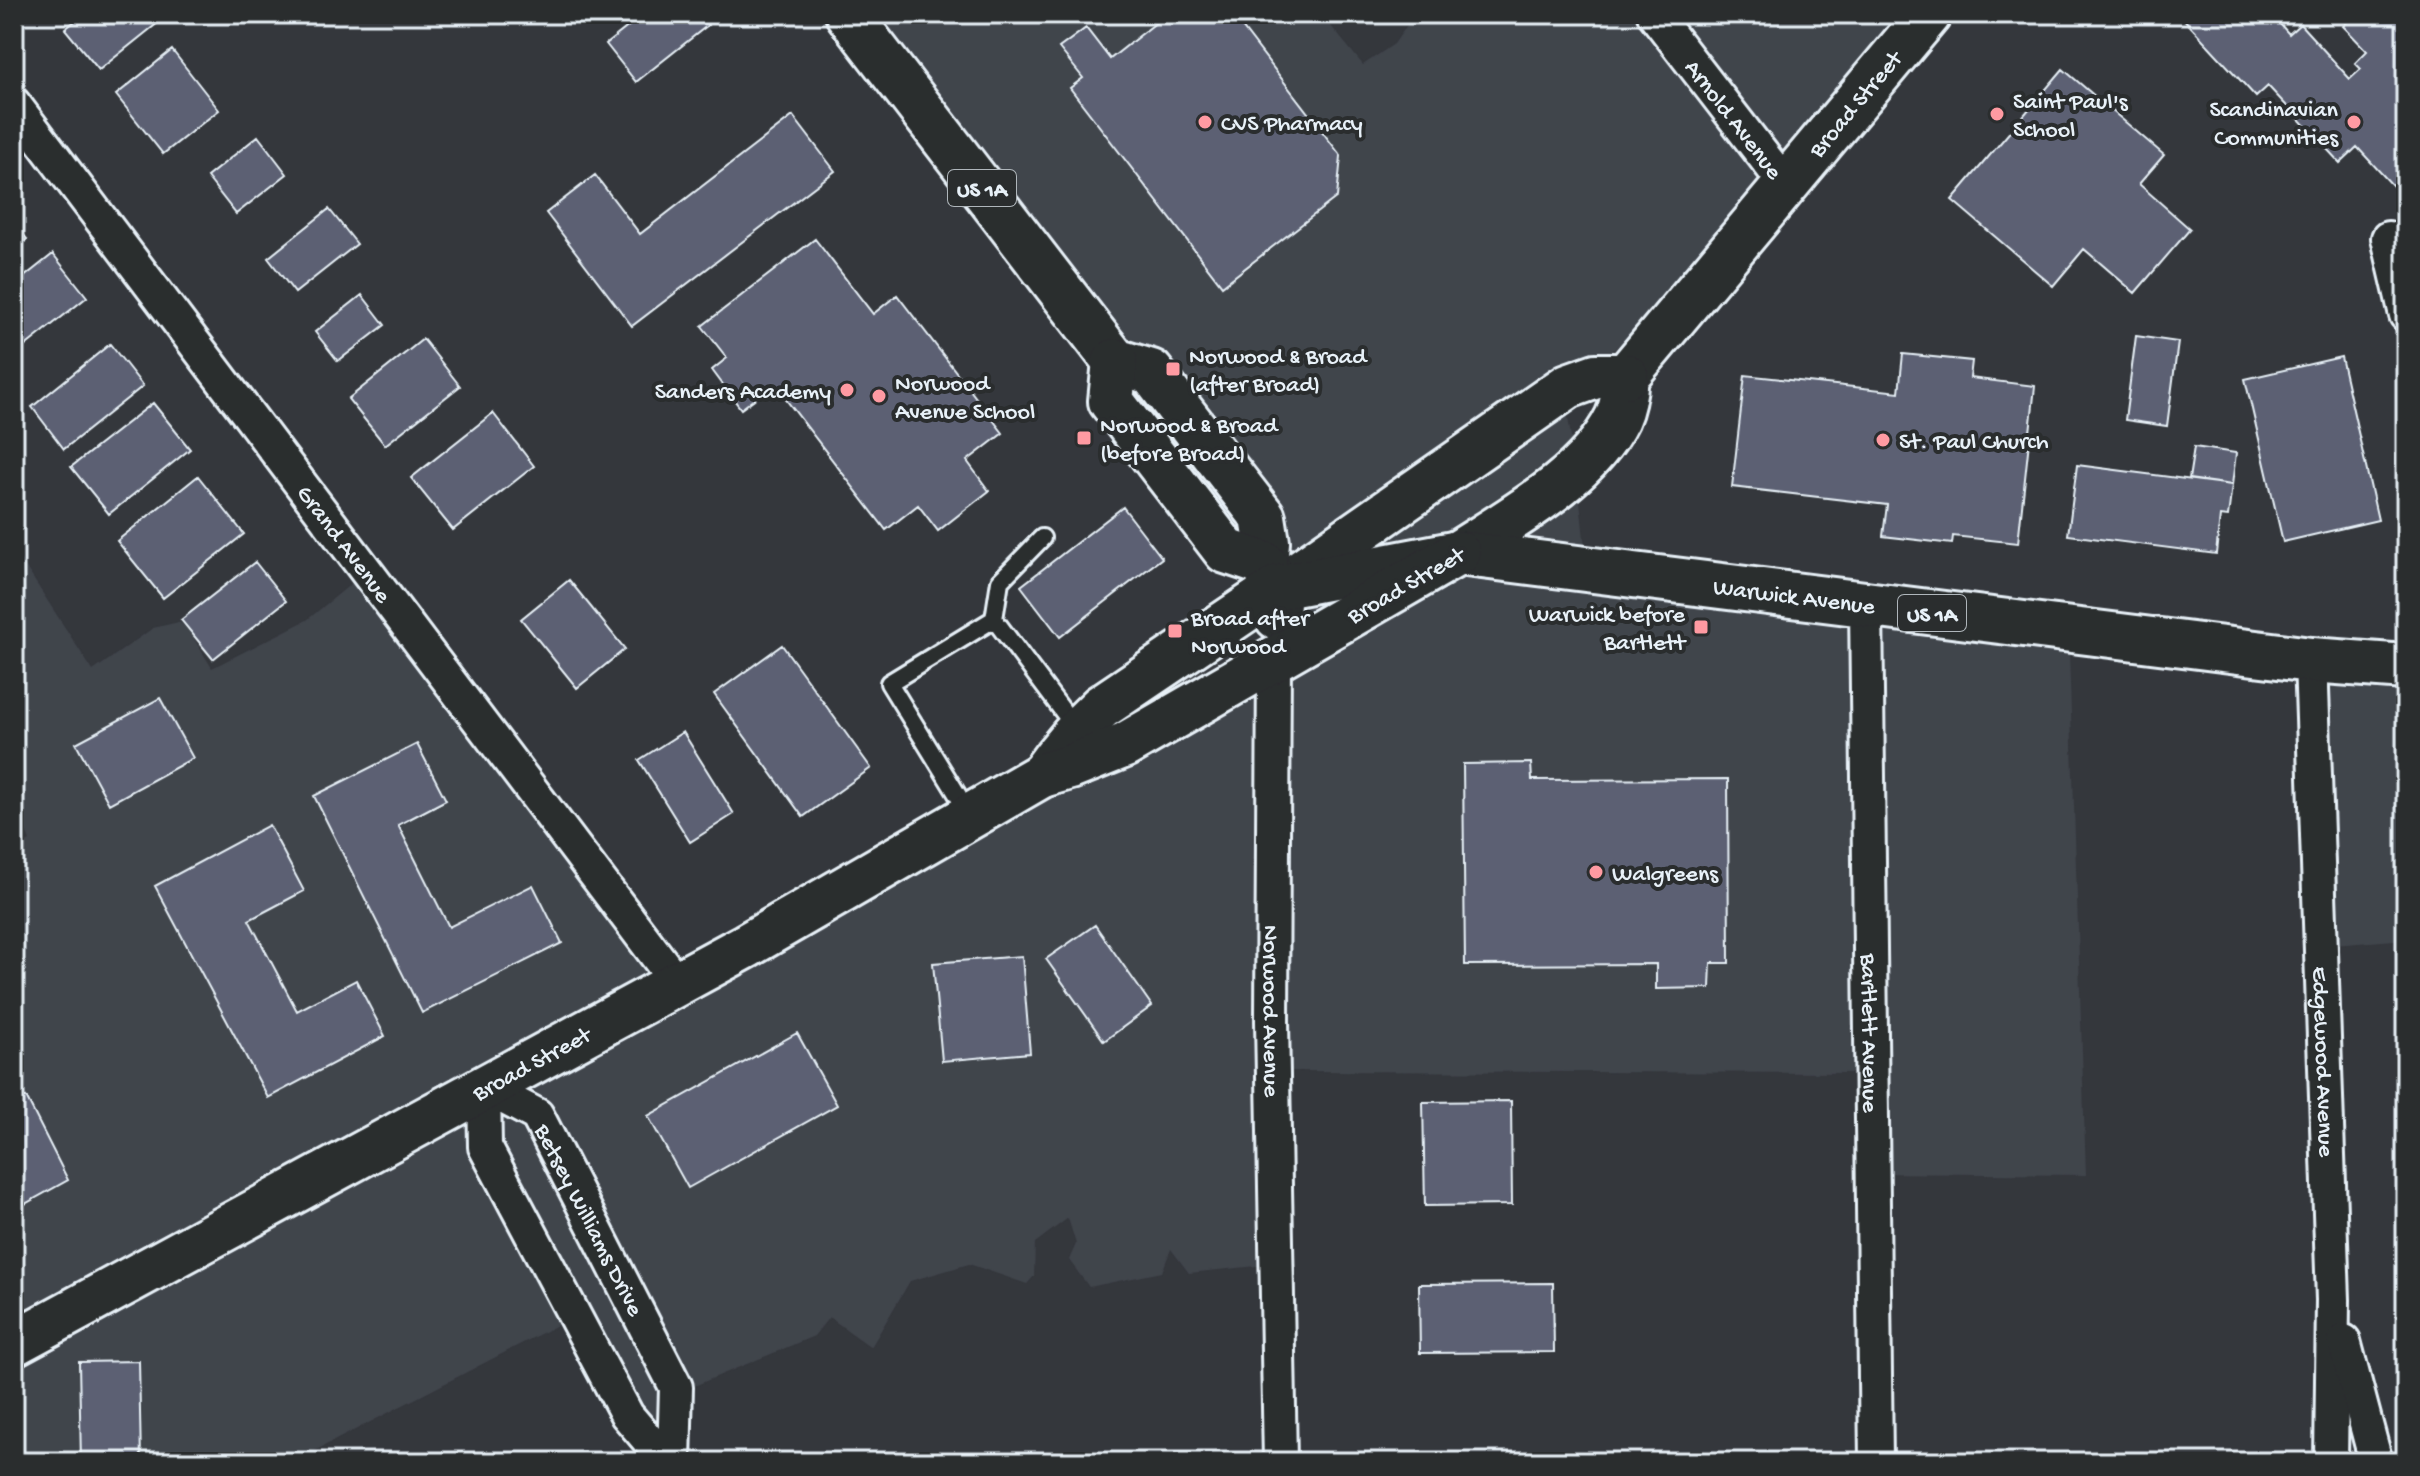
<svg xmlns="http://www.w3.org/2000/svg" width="2420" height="1476" font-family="'Gochi Hand',sans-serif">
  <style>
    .built { fill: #40444c }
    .building { fill: #5c6173; stroke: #e8f1f8; stroke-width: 2 }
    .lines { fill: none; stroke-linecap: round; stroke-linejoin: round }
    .lane-casing { stroke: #e8f1f8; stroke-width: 22 }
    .street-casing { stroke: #e8f1f8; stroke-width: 38 }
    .secondary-casing { stroke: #e8f1f8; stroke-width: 50 }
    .primary-casing { stroke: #e8f1f8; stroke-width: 50 }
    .lane { stroke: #2a2d2e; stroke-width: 16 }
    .street { stroke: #2a2d2e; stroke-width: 32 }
    .secondary { stroke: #2a2d2e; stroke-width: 44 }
    .primary { stroke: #2a2d2e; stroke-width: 44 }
    .poi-dot { fill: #ff9aa2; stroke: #2a2d2e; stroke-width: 3 }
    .labels { text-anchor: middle; stroke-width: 8; stroke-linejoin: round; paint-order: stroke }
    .shield { fill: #2a2d2e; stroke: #afb6bb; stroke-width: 2 }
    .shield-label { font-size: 22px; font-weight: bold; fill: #e8f1f8 }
    .poi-label { font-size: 24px; fill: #e8f1f8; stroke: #2a2d2e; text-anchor: start }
    .street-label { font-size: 24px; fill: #e8f1f8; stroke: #2a2d2e }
  </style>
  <rect width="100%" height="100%" fill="#34373c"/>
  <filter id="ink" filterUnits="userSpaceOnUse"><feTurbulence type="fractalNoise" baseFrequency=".0125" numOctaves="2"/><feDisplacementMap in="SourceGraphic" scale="16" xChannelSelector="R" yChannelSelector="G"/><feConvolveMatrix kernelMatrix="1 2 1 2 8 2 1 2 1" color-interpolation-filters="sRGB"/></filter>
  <g filter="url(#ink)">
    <!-- built -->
    <path class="built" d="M855 14H1321L1363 65 1394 44 1415 14H1924L1674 295 1576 384 1565 398 1578 483 1586 557 2068 621 2086 1175 1868 1173 1864 1073 1290 1071V1229L1287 1263 1189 1273 1171 1249 1162 1272 1089 1287 1069 1260 1076 1244 1068 1218 1035 1243 1034 1276 1027 1284 969 1264 910 1281 871 1347 829 1317 814 1336 675 1394 669 1452 569 1319 293 1462H14V850L30 841 14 801V549L93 671 153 628 179 622 188 629 212 668 307 620 374 565 681 967 836 883 1282 626Z
      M2406 662V939L2322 946 2316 664Z"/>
    <!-- building -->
    <path class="building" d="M84 14H169L99 70 65 29Z
      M571 14H587L577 22Z
      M644 14H700L708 25 636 82 606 44Z
      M1167 14H1232L1341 156 1337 197 1222 286 1070 88 1083 78 1059 48 1086 28 1110 59Z
      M2271 14 2289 34 2300 24 2350 79 2361 69 2355 63 2367 51 2343 26 2356 14H2406V176L2394 187 2357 147 2340 163 2268 86 2256 97 2180 15Z
      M172 50 219 110 163 154 116 95Z
      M2063 69 2164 155 2139 184 2190 229 2135 293 2084 249 2053 286 1952 200Z
      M793 116 835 171 632 326 546 213 595 175 640 234Z
      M258 136 287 174 236 214 207 177Z
      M329 209 357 244 295 293 268 258Z
      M14 223 27 239 14 250Z
      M815 239 873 314 897 295 1003 433 967 461 989 491 938 531 918 505 886 530 774 384 741 409 712 370 727 358 702 326Z
      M53 254 87 297 14 355V285Z
      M362 295 385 325 338 361 315 332Z
      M2136 336 2178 342 2167 426 2125 420Z
      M423 339 460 386 385 445 348 399Z
      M110 344 143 386 64 449 32 407Z
      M1903 354 1972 361 1970 378 2035 386 2018 543 1953 536 1952 544 1883 536 1887 505 1732 487 1745 375 1899 392Z
      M2341 357 2378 520 2283 542 2245 379Z
      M153 403 190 449 109 514 71 467Z
      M493 413 534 466 453 530 411 478Z
      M2194 447 2236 453 2232 485 2189 479Z
      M2077 465 2232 485 2228 517 2220 516 2216 554 2068 535Z
      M198 476 244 534 163 598 117 541Z
      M1123 507 1162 558 1060 637 1021 586Z
      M255 562 286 601 213 659 181 620Z
      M569 580 625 649 577 688 521 619Z
      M782 645 871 768 803 817 714 694Z
      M160 698 193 758 109 804 76 743Z
      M683 732 734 814 690 842 639 760Z
      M417 744 446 800 398 825 449 927 533 885 562 943 422 1013 314 796Z
      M1531 763 1532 780 1728 779 1729 963H1711L1710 988 1656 989V964L1465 965 1463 764Z
      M269 825 304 891 249 920 297 1011 356 980 385 1036 268 1098 155 886Z
      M1095 925 1152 1006 1104 1041 1046 959Z
      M1022 956 1030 1053 942 1061 933 963Z
      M797 1033 837 1105 688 1188 648 1116Z
      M26 1097 68 1180 14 1210V1104Z
      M1511 1101 1512 1205 1425 1206 1423 1102Z
      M1553 1283 1554 1352 1420 1353 1419 1284Z
      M139 1361 141 1462H81L79 1362Z"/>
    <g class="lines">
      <defs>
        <path id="lane" d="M994 619 1000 581 1042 538
          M970 815 889 683 994 619 1077 730"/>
        <g id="street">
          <path id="s1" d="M1654 14 1786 185"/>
          <path id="s2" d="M14 104 677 983"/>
          <path d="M2388 238 2406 315"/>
          <path id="s3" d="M1866 605 1876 1462"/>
          <path id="s4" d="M1274 659 1272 1021 1280 1462"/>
          <path id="s5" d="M2311 660 2333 1300 2331 1462"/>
          <path d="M2344 1341 2376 1462"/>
          <path id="s6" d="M667 1462 627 1415 485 1147 484 1087 537 1115 676 1387 674 1462"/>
        </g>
        <g id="secondary">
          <path id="s7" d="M1458 553C1512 518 1588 477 1617 418 1623 405 1625 390 1626 376L1929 14"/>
          <path d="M1279 587 1568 386 1596 376H1626"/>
        </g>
        <g id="primary">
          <path d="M848 14 1115 361 1151 372 1263 517 1267 542 1265 564 1279 587 1277 617"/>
          <path d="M1115 361 1111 401 1226 551 1265 564"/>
          <path id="s8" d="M1042 775C1060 750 1078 728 1101 707L1279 587 1458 553 2311 660 2406 667"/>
          <path id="s9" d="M14 1343 746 946 1042 775 1070 767 1125 745 1458 553"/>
        </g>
      </defs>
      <!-- lane casing -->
      <use href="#lane" class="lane-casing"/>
      <!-- street casing -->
      <use href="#street" class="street-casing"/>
      <!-- secondary casing -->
      <use href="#secondary" class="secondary-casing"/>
      <!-- primary casing -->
      <use href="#primary" class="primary-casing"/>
      <!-- lane -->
      <use href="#lane" class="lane"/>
      <!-- street -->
      <use href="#street" class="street"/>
      <!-- secondary -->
      <use href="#secondary" class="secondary"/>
      <!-- primary -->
      <use href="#primary" class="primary"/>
    </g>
  </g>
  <!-- markers -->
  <g class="poi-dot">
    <circle cx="1997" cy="114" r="8"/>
    <circle cx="1205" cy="122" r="8"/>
    <circle cx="2354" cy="122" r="8"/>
    <rect x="1165" y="361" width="16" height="16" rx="4"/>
    <circle cx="847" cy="390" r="8"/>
    <circle cx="879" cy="396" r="8"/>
    <rect x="1076" y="430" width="16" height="16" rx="4"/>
    <circle cx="1883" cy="440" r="8"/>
    <rect x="1693" y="619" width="16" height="16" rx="4"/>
    <rect x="1167" y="623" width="16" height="16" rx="4"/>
    <circle cx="1596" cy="872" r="8"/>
  </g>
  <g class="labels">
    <!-- shield labels -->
    <g class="shield">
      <rect x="948" y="170" width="68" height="36" rx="6"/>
      <rect x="1898" y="595" width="68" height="36" rx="6"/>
    </g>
    <g class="shield-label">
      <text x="982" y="196">US 1A</text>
      <text x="1932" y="621">US 1A</text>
    </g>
    <!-- poi labels -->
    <g class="poi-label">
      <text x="2013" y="108">Saint Paul's<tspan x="2013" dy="28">School</tspan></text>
      <text x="2338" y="116" text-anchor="end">Scandinavian<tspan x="2338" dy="28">Communities</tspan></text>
      <text x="1221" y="130">CVS Pharmacy</text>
      <text x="1189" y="363">Norwood &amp; Broad<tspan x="1189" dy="28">(after Broad)</tspan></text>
      <text x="895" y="390">Norwood<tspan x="895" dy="28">Avenue School</tspan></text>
      <text x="831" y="398" text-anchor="end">Sanders Academy</text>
      <text x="1100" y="432">Norwood &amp; Broad<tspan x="1100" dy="28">(before Broad)</tspan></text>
      <text x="1899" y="448">St. Paul Church</text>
      <text x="1685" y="621" text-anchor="end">Warwick before<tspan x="1685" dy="28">Bartlett</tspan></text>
      <text x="1191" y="625">Broad after<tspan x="1191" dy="28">Norwood</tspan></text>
      <text x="1612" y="880">Walgreens</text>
    </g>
    <!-- street labels -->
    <g class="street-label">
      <text dy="8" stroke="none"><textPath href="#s7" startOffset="610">Broad Street</textPath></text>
      <text dy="8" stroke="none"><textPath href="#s1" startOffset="132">Arnold Avenue</textPath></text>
      <text dy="8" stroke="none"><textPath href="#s2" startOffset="550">Grand Avenue</textPath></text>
      <text transform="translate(1405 584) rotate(-30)" y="8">Broad Street</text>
      <text dy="8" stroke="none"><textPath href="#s8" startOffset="826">Warwick Avenue</textPath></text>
      <text dy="8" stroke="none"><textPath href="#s4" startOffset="352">Norwood Avenue</textPath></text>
      <text dy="8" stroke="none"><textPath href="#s3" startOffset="428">Bartlett Avenue</textPath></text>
      <text dy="8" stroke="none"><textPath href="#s5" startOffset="402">Edgewood Avenue</textPath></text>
      <text dy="8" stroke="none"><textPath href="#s9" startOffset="588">Broad Street</textPath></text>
      <text dy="8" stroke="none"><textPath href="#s6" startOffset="602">Betsey Williams Drive</textPath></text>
    </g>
  </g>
  <!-- margin -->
  <rect width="2420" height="1476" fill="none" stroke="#2a2d2e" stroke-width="48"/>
  <rect x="24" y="24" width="2372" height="1428" fill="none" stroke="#e8f1f8" stroke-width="3" filter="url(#ink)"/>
</svg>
